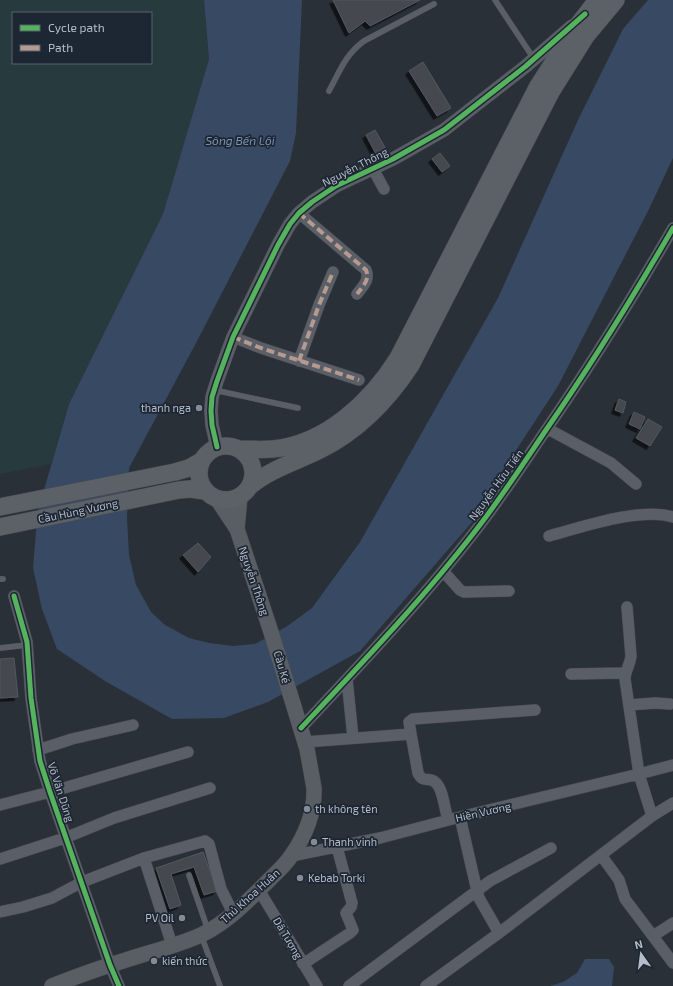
<svg xmlns="http://www.w3.org/2000/svg" width="673" height="986" font-family="'Exo 2',sans-serif">
  <style>
    .green { fill: #273a3e; fill-rule: evenodd }
    .water { fill: #384963 }
    .building { fill: #444950; stroke: #52575f; filter: url(#shadow) }
    .lines { fill: none; stroke-linecap: round; stroke-linejoin: round }
    .service-casing { stroke: #484c53; stroke-width: 6 }
    .minor-casing { stroke: #484c53; stroke-width: 12 }
    .tertiary-casing { stroke: #484c53; stroke-width: 14 }
    .secondary-casing { stroke: #484c53; stroke-width: 16 }
    .primary-casing { stroke: #484c55; stroke-width: 18 }
    .service { stroke: #5a5e66; stroke-width: 5.5 }
    .minor { stroke: #5a5e66; stroke-width: 11 }
    .tertiary { stroke: #5a5e66; stroke-width: 13 }
    .secondary { stroke: #595d64; stroke-width: 15 }
    .primary { stroke: #5c6168; stroke-width: 17 }
    .quiet { stroke: #b69a8f; stroke-width: 4; stroke-dasharray: 8 4; stroke-linecap: butt }
    .cycleway-casing { stroke: #1d2633; stroke-width: 8 }
    .cycleway { stroke: #56b35d; stroke-width: 5 }
    .poi-dot { fill: #848b96; stroke: #1d2633; stroke-width: 1.5 }
    .labels { text-anchor: middle; stroke-width: 3.5; stroke-linejoin: round; paint-order: stroke }
    .street-label { font-size: 11px; fill: #b4bcc9; stroke: #1d2633 }
    .poi-label { font-size: 11px; fill: #b4bcc9; stroke: #1d2633; text-anchor: start }
    .water-label { font-size: 12px; font-style: italic; fill: #7c92b1; stroke: #1d2633 }
  </style>
  <defs>
    <filter id="shadow"><feDropShadow dx="-3.5" dy="3.5" stdDeviation="0" flood-color="#0009"/></filter>
  </defs>
  <rect width="100%" height="100%" fill="#2a3038"/>
  <!-- green -->
  <path class="green" d="M0 0H204L209 59 163 214 69 404 51 464 0 474ZM13 13H151V63H13Z"/>
  <!-- water -->
  <path class="water" d="M204 0H302L296 133 290 161 195 345 129 468 127 518 129 555 136 585 151 612 165 625 189 638 209 643 233 646 255 644 286 627 312 608 360 542 498 298 578 120 623 29 648 0H673V158L649 209 558 386 507 464 473 521 360 651 268 702 224 718 172 719 105 681 57 649 42 609 33 568 37 520 39 507 69 404 163 214 209 59Z
    M585 959H609L614 967 612 986H550L563 982 577 973Z"/>
  <!-- building -->
  <path class="building" d="M333 0H420L370 26 365 21 349 33Z
    M423 62 451 108 437 116 409 71Z
    M375 130 387 151 377 156 366 135Z
    M440 153 450 166 442 172 432 159Z
    M619 399 626 402 623 413 615 410Z
    M634 412 645 417 640 429 629 424Z
    M648 419 662 427 650 446 636 438Z
    M198 543 211 557 198 572 183 555Z
    M14 658 18 697 0 698V659Z
    M203 852 217 891 204 895 194 867 171 874 181 905 170 909 156 868Z"/>
  <g class="lines">
    <defs>
      <path id="service" d="M495 0 534 59
        M329 91C340 71 345 55 364 41L434 4
        M214 390 298 408
        M0 579H3
        M0 648 27 645
        M189 875 208 930
        M201 935 220 986"/>
      <path id="minor" d="M373 169 384 189
        M299 213 366 270C370 280 363 286 357 294
        M233 337 261 348 359 380
        M299 361 319 305 333 272
        M548 429 611 463 636 484
        M549 536C583 527 639 507 673 517
        M443 571 460 590 464 592 509 591
        M14 596 27 642 31 698 40 761 50 792 110 965 119 986
        M627 607 631 656C630 665 625 671 625 679L639 774 652 816
        M571 674 625 673
        M347 679 353 738
        M629 705 655 703 670 704
        M301 728C361 664 422 600 476 530 501 498 523 464 546 430 591 365 633 297 673 228
        M411 734 418 773C423 784 430 776 436 783 443 789 445 811 448 820
        M305 742 411 734 409 722 413 719 535 710
        M38 750 72 739 133 725
        M0 805 50 792 188 752
        M460 817 477 891 479 898 499 933
        M601 855 619 880 625 899 673 963
        M291 856 380 838 460 817 639 774 673 765
        M144 858 172 945
        M0 859 65 838 114 818 210 788
        M259 890 317 986
        M0 912 23 907 52 898 82 882 144 858 205 841 209 844 221 889 233 913
        M653 936 673 923
        M303 964 350 933 353 930 346 913 351 907 352 903 337 847
        M349 986 490 881 551 848
        M426 986 499 933 652 816 673 803"/>
      <path id="tertiary" d="M217 447 212 425 211 411 212 397 217 381 233 337 278 245 290 224 299 213 312 202 336 186 393 159 444 130 526 66 572 26"/>
      <path id="secondary" d="M237 529 240 496
        M52 986C75 977 99 968 123 961 149 952 178 946 203 934 229 921 251 898 271 878 278 871 286 864 291 856 305 837 315 812 314 788L307 749 271 632 237 529 217 499"/>
      <path id="primary" d="M199 473a27 27 0 1 1 54 0a27 27 0 1 1-54 0Z
        M239 449C250 449 261 450 273 449 326 444 371 401 398 358L538 86 574 30 597 0
        M249 487C270 469 296 462 320 450 358 431 388 400 411 365L551 92 586 36 616 0
        M0 507 175 472 189 468 201 461
        M0 527 179 490 190 489 205 491"/>
    </defs>
    <!-- service casing -->
    <use href="#service" class="service-casing"/>
    <!-- minor casing -->
    <use href="#minor" class="minor-casing"/>
    <!-- tertiary casing -->
    <use href="#tertiary" class="tertiary-casing"/>
    <!-- secondary casing -->
    <use href="#secondary" class="secondary-casing"/>
    <!-- primary casing -->
    <use href="#primary" class="primary-casing"/>
    <!-- service -->
    <use href="#service" class="service"/>
    <!-- minor -->
    <use href="#minor" class="minor"/>
    <!-- tertiary -->
    <use href="#tertiary" class="tertiary"/>
    <!-- secondary -->
    <use href="#secondary" class="secondary"/>
    <!-- primary -->
    <use href="#primary" class="primary"/>
    <!-- quiet -->
    <path class="quiet" d="M299 213 366 270C370 280 363 286 357 294
      M233 337 261 348 359 380
      M299 361 319 305 333 272"/>
    <defs>
      <path id="cycleway" d="M217 447 212 425 211 411 212 397 217 381 233 337 278 245 290 224 299 213 312 202 336 186 393 159 444 130 526 66 585 14
        M14 596 27 642 31 698 40 761 50 792 110 965 119 986
        M301 728C361 664 422 600 476 530 501 498 523 464 546 430 591 365 633 297 673 228"/>
    </defs>
    <!-- cycleway casing -->
    <use href="#cycleway" class="cycleway-casing"/>
    <!-- cycleway -->
    <use href="#cycleway" class="cycleway"/>
  </g>
  <!-- markers -->
  <g class="poi-dot">
    <circle cx="199" cy="408" r="4"/>
    <circle cx="307" cy="809" r="4"/>
    <circle cx="314" cy="842" r="4"/>
    <circle cx="300" cy="878" r="4"/>
    <circle cx="182" cy="918" r="4"/>
    <circle cx="154" cy="961" r="4"/>
  </g>
  <g class="labels">
    <!-- street labels -->
    <g class="street-label">
      <text transform="translate(355 167) rotate(-27)" y="4">Nguyễn Thông</text>
      <text transform="translate(496 485) rotate(-54)" y="4">Nguyễn Hữu Tiến</text>
      <text transform="translate(78 511) rotate(-12)" y="4">Cầu Hùng Vương</text>
      <text transform="translate(254 581) rotate(71)" y="4">Nguyễn Thông</text>
      <text transform="translate(282 667) rotate(74)" y="4">Cầu Ké</text>
      <text transform="translate(61 792) rotate(72)" y="4">Võ Văn Dũng</text>
      <text transform="translate(483 812) rotate(-13)" y="4">Hiền Vương</text>
      <text transform="translate(250 896) rotate(-42)" y="4">Thủ Khoa Huân</text>
      <text transform="translate(288 938) rotate(59)" y="4">Dã Tượng</text>
    </g>
    <!-- poi labels -->
    <g class="poi-label">
      <text x="191" y="412" text-anchor="end">thanh nga</text>
      <text x="315" y="813">th không tên</text>
      <text x="322" y="846">Thanh vinh</text>
      <text x="308" y="882">Kebab Torki</text>
      <text x="174" y="922" text-anchor="end">PV Oil</text>
      <text x="162" y="965">kiến thức</text>
    </g>
    <!-- water labels -->
    <g class="water-label">
      <text x="240" y="145">Sông Bến Lội</text>
    </g>
  </g>
  <!-- legend -->
  <rect x="12" y="12" width="140" height="52" fill="#1d2633" stroke="#59626f"/>
  <rect x="20" y="25" width="20" height="6" fill="#56b35d" stroke="#59626f"/>
  <text x="48" y="32" font-size="12" fill="#b4bcc9">Cycle path</text>
  <rect x="20" y="45" width="20" height="6" fill="#b69a8f" stroke="#59626f"/>
  <text x="48" y="52" font-size="12" fill="#b4bcc9">Path</text>
  <!-- north arrow -->
  <g transform="translate(641 954) rotate(346)" stroke="#1d2633" stroke-width="3" paint-order="stroke">
  <path d="M0-3L7 15L0 10L-7 15Z" fill="#b4bcc9"/>
  <text y="-6" font-size="11" font-weight="bold" text-anchor="middle" fill="#b4bcc9">N</text>
  </g>
</svg>
